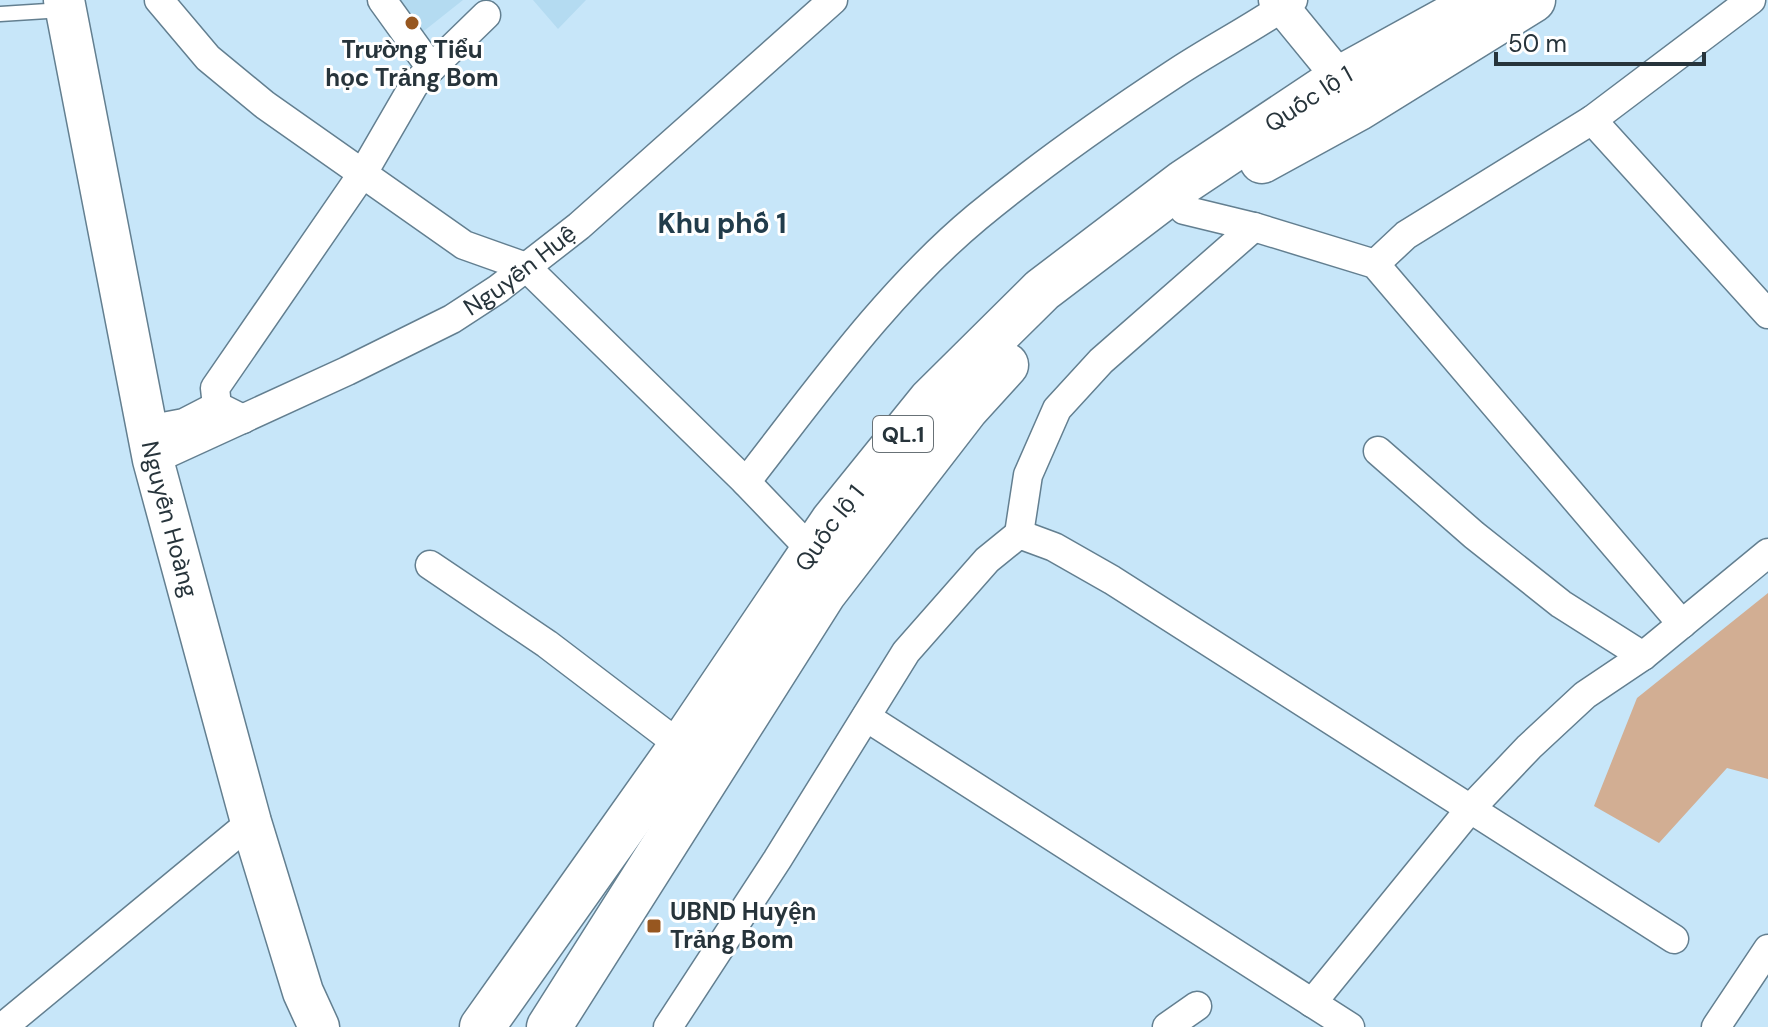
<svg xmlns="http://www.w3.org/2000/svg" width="1768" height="1027" font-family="'DM Sans',sans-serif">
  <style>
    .built { fill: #b4dbf1 }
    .green { fill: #d2ae93 }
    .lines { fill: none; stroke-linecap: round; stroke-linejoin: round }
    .service-casing { stroke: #637f90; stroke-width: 17 }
    .minor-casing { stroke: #637f90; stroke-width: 31 }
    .tertiary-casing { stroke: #637f90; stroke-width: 37 }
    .secondary-casing { stroke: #637f90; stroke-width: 43 }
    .trunk-casing { stroke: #637f90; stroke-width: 47 }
    .service { stroke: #fff; stroke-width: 14 }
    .minor { stroke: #fff; stroke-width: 28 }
    .tertiary { stroke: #fff; stroke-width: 34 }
    .secondary { stroke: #fff; stroke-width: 40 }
    .trunk { stroke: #fff; stroke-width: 44 }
    .poi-dot { fill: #975720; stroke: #fff; stroke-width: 3 }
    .labels { text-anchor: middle; stroke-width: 6; stroke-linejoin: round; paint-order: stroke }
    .shield { fill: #fff; stroke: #687176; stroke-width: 2 }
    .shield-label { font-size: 22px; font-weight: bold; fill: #27343b }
    .poi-label { font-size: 24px; font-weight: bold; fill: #27343b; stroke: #fff }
    .street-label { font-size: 24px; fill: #27343b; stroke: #fff }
    .quarter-label { font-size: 28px; font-weight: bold; fill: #213c4b; stroke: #fff }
  </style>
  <rect width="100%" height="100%" fill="#c7e6f9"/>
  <!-- built -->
  <path class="built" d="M377 0H463L405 46Z
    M533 0H586L558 29Z"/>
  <!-- green -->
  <path class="green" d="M1768 593V779L1727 768 1659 843 1594 806 1637 698Z"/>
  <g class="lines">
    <defs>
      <path id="service" d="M0 14 63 10"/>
      <g id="minor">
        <path d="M159 0 208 58 265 105 464 245 526 267 746 482 812 551"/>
        <path d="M382 0 431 68"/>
        <path d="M1592 120 1768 314"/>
        <path d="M1184 210 1254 227 1375 264 1682 624"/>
        <path d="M1375 264 1406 235 1592 120 1751 0"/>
        <path d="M243 419 217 406 215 388 363 173 414 85 486 15"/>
        <path d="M147 430 184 423 217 406"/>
        <path d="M1378 451 1474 535 1561 604 1643 656"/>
        <path id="s1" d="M153 460 347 371 452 319 498 289 579 226 833 0"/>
        <path d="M746 482C818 390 887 292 977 217 1040 165 1107 118 1174 74 1213 48 1255 27 1293 0"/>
        <path d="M1019 534 1028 475 1057 409 1101 361 1254 227"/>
        <path d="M430 565 547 644 681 746"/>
        <path d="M866 717 1350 1027"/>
        <path d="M1312 1003 1470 809 1529 747 1585 695 1643 656 1768 553"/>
        <path d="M3 1027 251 822"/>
        <path d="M668 1027 777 860 906 652 987 560 1019 534 1054 547 1112 580 1674 939"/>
        <path d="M1167 1027 1197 1006"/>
        <path d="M1716 1027 1768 949"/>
      </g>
      <path id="tertiary" d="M1276 0 1340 78"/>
      <g id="secondary">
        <path id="s2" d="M64 0 153 460 251 822 303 992 319 1027"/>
      </g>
      <g id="trunk">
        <path d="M1262 161 1357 109 1533 0"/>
        <path id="s3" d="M482 1027 681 746 833 521 930 401 1042 290 1184 182 1340 78 1482 0"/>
        <path d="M549 1027 824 593 966 409 1006 365"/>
      </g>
    </defs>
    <!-- service casing -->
    <use href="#service" class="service-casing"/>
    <!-- minor casing -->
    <use href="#minor" class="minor-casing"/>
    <!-- tertiary casing -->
    <use href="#tertiary" class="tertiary-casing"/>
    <!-- secondary casing -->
    <use href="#secondary" class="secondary-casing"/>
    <!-- trunk casing -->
    <use href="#trunk" class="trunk-casing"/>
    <!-- service -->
    <use href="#service" class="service"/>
    <!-- minor -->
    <use href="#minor" class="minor"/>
    <!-- tertiary -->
    <use href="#tertiary" class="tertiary"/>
    <!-- secondary -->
    <use href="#secondary" class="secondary"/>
    <!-- trunk -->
    <use href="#trunk" class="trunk"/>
  </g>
  <!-- markers -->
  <g class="poi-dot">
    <circle cx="412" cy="23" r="8"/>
    <rect x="646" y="918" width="16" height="16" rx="4"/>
  </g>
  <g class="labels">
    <!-- shield labels -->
    <rect class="shield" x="873" y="416" width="60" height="36" rx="6"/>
    <g class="shield-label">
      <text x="903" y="442">QL.1</text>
    </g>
    <!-- poi labels -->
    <g class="poi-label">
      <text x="412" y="58">Trường Tiểu<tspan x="412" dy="28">học Trảng Bom</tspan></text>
      <text x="670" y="920" text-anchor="start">UBND Huyện<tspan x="670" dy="28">Trảng Bom</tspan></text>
    </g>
    <!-- street labels -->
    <g class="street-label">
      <text dy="8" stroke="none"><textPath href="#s3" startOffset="1256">Quốc lộ 1</textPath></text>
      <text dy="8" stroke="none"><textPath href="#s1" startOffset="414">Nguyễn Huệ</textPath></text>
      <text dy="8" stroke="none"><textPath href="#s2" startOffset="530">Nguyễn Hoàng</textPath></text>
      <text dy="8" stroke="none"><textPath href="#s3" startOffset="608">Quốc lộ 1</textPath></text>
    </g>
    <!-- quarter labels -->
    <g class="quarter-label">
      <text x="722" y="233">Khu phố 1</text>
    </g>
  </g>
  <!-- scale -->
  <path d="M1496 52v12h208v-12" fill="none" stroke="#27343b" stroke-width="4"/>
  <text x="1508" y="52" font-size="24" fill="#27343b" stroke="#ffffff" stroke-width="6" paint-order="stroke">50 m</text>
</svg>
